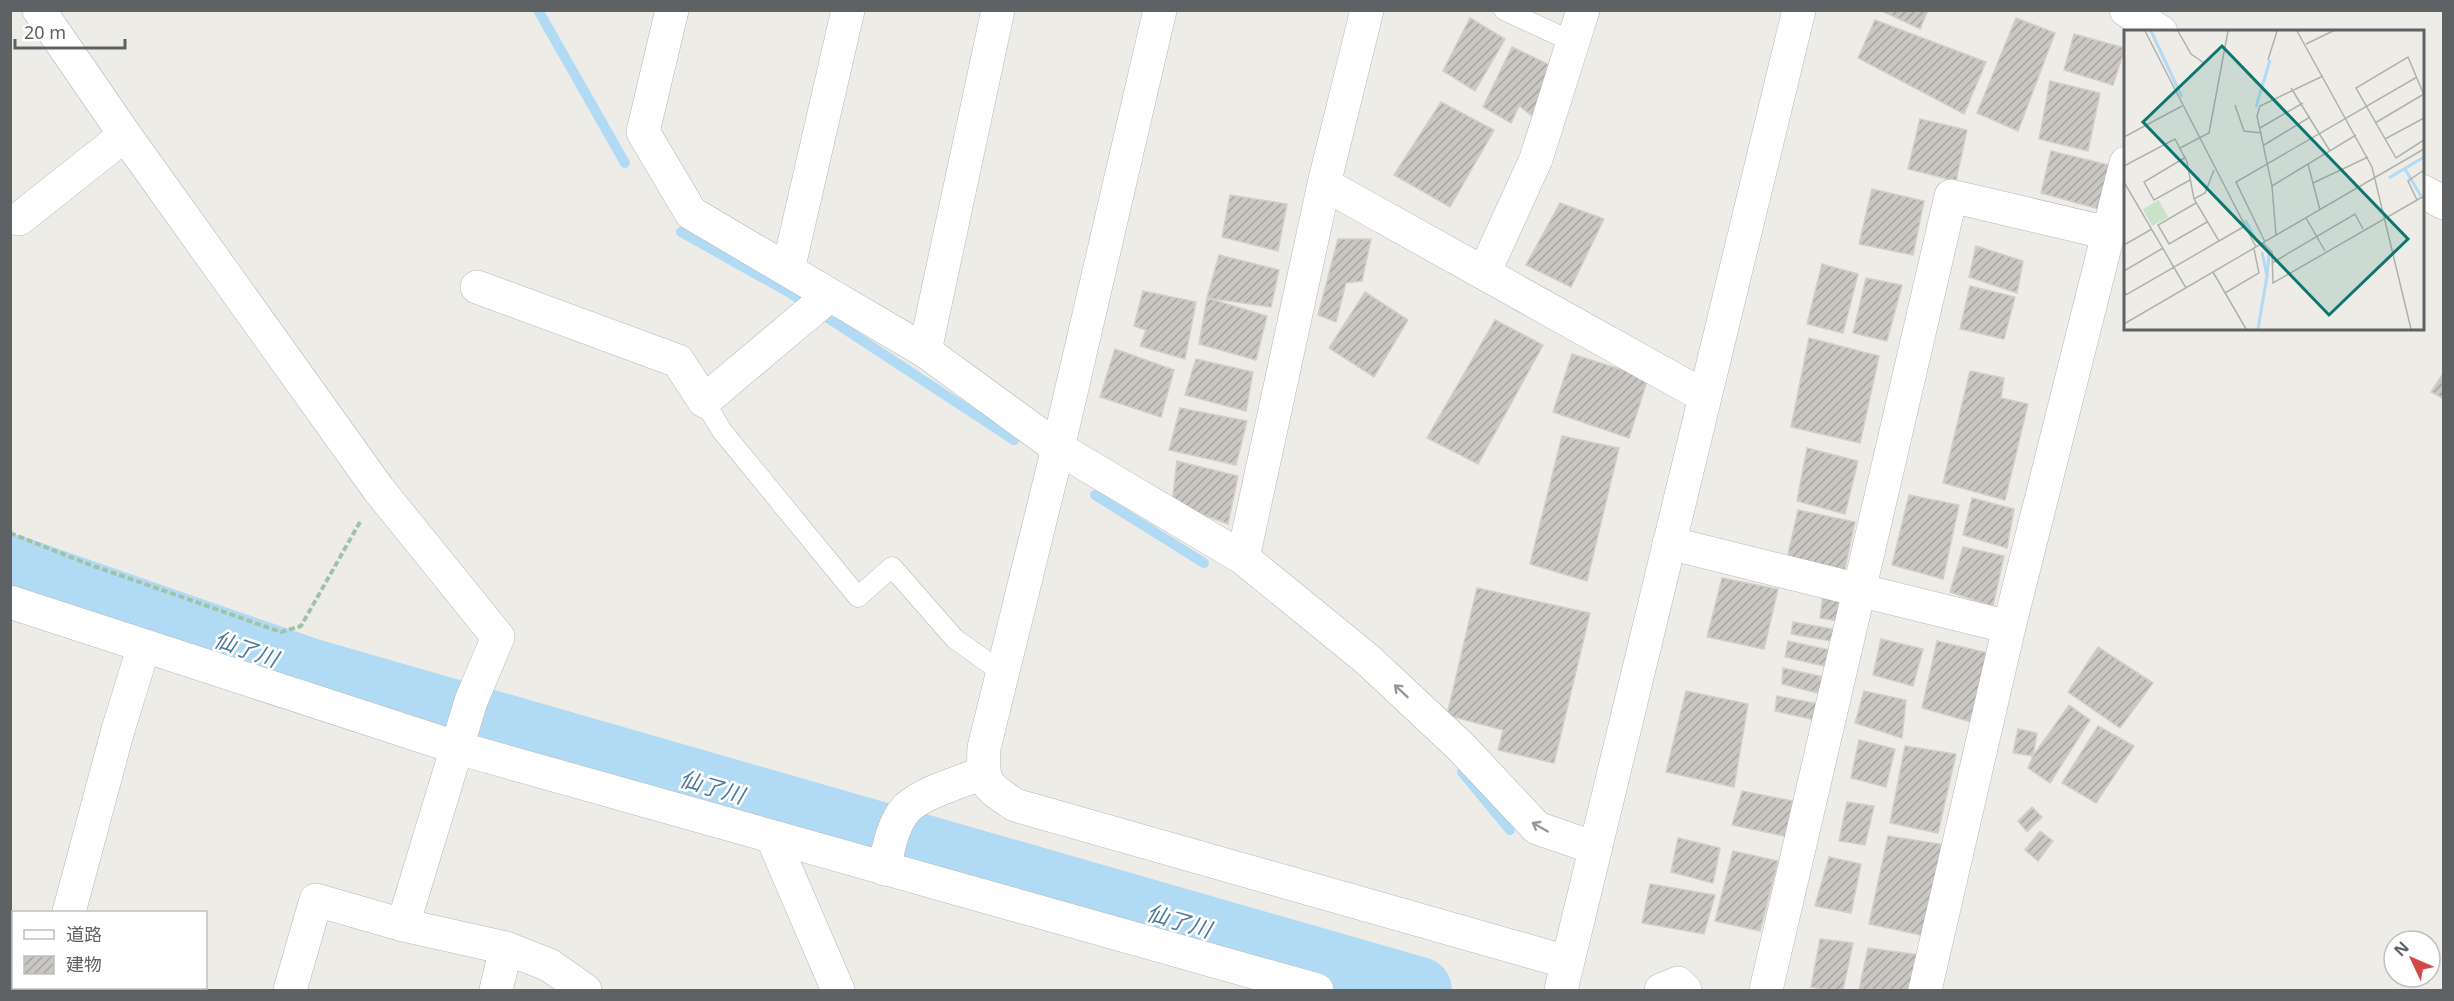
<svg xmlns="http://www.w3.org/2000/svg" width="2454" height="1001" font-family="'Noto Sans','Noto Sans JP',sans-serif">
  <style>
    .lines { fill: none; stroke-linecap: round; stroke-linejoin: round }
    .stream { stroke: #b1dbf5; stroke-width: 10 }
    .river { stroke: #b1dbf5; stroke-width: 66 }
    .building { fill: url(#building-hatch); stroke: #d3cec6; stroke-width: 1.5 }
    .service-casing { stroke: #b4b7ba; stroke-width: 21 }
    .minor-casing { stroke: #b4b7ba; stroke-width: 34 }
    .tertiary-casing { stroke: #b4b7ba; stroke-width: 34 }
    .secondary-casing { stroke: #b3b6b9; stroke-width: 34 }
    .path { stroke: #a0c3a8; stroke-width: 4; stroke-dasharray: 6 3; stroke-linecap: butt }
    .service { stroke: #fff; stroke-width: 20 }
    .minor { stroke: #fff; stroke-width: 33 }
    .tertiary { stroke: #fff; stroke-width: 33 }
    .secondary { stroke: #fff; stroke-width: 33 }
    .oneway { stroke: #96999b }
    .labels { text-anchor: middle; stroke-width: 5; stroke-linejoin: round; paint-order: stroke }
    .water-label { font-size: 22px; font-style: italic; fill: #4c799d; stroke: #fff }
    .inset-river { fill: none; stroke: #b1dbf5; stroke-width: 3 }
    .inset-road { fill: none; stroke: #b0b1af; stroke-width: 1.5 }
    .view { fill: #0f766e; fill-opacity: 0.15; stroke: #0f766e; stroke-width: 3 }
    .inset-edge { fill: none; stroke: #5e6265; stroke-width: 3 }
  </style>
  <defs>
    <pattern id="building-hatch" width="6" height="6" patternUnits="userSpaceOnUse" patternTransform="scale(1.5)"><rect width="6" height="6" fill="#cac7c3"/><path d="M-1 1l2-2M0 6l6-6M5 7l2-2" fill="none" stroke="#a7a5a2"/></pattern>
  </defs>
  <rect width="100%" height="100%" fill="#eeece7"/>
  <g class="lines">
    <!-- stream -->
    <path class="stream" d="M538 10 625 163
      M681 232 790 293 1014 440
      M1095 495 1204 563
      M1462 772 1510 830"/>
    <!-- river -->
    <path class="river" d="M10 567 309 671 1419 990"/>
  </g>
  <!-- building -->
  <path class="building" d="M1880 10H1928L1920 29Z
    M1470 18 1505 39 1475 91 1443 71Z
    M2016 18 2055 33 2018 131 1977 113Z
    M1875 20 1986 62 1964 114 1858 58Z
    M2074 34 2125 48 2113 85 2064 70Z
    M1512 47 1554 67 1534 117 1519 106 1511 123 1483 107Z
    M2050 81 2100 93 2088 151 2039 139Z
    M1441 102 1494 130 1450 207 1394 175Z
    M1920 119 1967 130 1956 181 1908 169Z
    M2051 151 2109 165 2099 209 2041 193Z
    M1872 189 1924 201 1913 255 1859 244Z
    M1230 195 1287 204 1278 251 1222 237Z
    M1560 203 1604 219 1571 287 1526 265Z
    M1338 239H1371L1362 281 1346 283 1336 322 1318 315Z
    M1976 246 2023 261 2017 293 1969 277Z
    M1219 255 1279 270 1271 307 1207 298Z
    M1822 264 1858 274 1843 333 1807 324Z
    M1866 278 1902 285 1887 341 1853 333Z
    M1970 286 2015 297 2004 339 1960 329Z
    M1143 291 1196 302 1185 359 1140 346 1146 330 1134 326Z
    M1365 292 1408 320 1374 377 1329 348Z
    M1207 298 1267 316 1256 360 1199 344Z
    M1495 320 1543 345 1478 464 1427 438Z
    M1809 338 1879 356 1860 443 1791 427Z
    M1115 349 1174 370 1161 417 1100 397Z
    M1572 354 1648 378 1629 438 1553 412Z
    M1196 359 1253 372 1246 411 1185 395Z
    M1970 371 2004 378 2001 398 2028 404 2005 500 1943 483Z
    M2444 372V399L2431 392Z
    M1180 408 1247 421 1236 465 1169 450Z
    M1562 436 1619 448 1587 581 1530 564Z
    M1807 448 1858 461 1845 514 1797 501Z
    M1177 461 1238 476 1228 524 1172 503Z
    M1909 495 1959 505 1943 579 1892 565Z
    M1972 498 2014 509 2007 548 1963 535Z
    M1798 510 1855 522 1844 573 1787 559Z
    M1963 547 2004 556 1993 606 1950 592Z
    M1722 578 1778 589 1764 649 1707 637Z
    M1477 588 1590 613 1554 763 1498 750 1503 730 1447 715Z
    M1823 596 1845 601 1844 622 1820 618Z
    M1793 622 1839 630 1836 642 1791 634Z
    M1881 639 1923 649 1913 686 1873 675Z
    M1788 641 1830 650 1828 667 1785 657Z
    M1937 641 1992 654 1975 723 1922 708Z
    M2098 647 2153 683 2120 728 2068 692Z
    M1783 668 1824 677 1822 694 1782 684Z
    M1686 691 1748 704 1734 787 1666 772Z
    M1864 691 1906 700 1902 738 1855 723Z
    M1777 696 1819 704 1816 720 1775 711Z
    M2069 705 2090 720 2050 783 2028 768 2033 756Z
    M2098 726 2134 746 2096 803 2062 783Z
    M2018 729 2037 733 2033 756 2013 753Z
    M1859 740 1895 749 1886 787 1851 778Z
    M1905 746 1956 754 1938 833 1890 823Z
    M1742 791 1793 801 1785 836 1732 825Z
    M1847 802 1874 806 1865 845 1839 841Z
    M2032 807 2042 817 2027 832 2018 821Z
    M2040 831 2053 841 2038 861 2025 850Z
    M1888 836 1946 845 1926 936 1869 924Z
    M1678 838 1720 848 1713 883 1671 872Z
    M1733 851 1778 861 1760 931 1715 921Z
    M1829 857 1861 864 1851 913 1815 906Z
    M1650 884 1715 895 1704 934 1642 923Z
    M1820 939 1853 943 1843 990H1827L1811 987Z
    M1868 948 1919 955 1912 990H1859Z"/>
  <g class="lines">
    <defs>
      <path id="service" d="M1504 10 1573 42
        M704 401 722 431 858 597 892 567 955 639 1003 673"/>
      <path id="minor" d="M39 10 125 135 379 490 498 637 471 701 403 925
        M672 10 643 132 691 213 925 351 1058 448 1243 558 1367 659 1461 747 1537 828 1595 848
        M1160 10 1058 448 984 748C982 784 986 786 1015 805L1567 962
        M1367 10 1324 184 1704 396
        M19 219 125 135
        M788 270 848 10
        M1484 273 1536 159 1583 10
        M477 287 678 361 704 401 830 295
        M925 351 998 10
        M1669 543 2009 627
        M1243 558 1324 184
        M10 602 458 748 1317 990
        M118 730 144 646
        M772 837 838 990
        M884 869C888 850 893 822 907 808 924 792 961 782 983 773
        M290 990 316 900 403 925 506 948 549 965 585 990
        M496 990 506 948
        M1661 990 1678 983 1685 990
        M1766 990 1951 196 2108 233
        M1925 990 2009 627 2126 163"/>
      <path id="tertiary" d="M69 912 118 730
        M47 990 48 988
        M1561 990 1799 10"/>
      <path id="secondary" d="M2126 10 2161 32
        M2422 191 2444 203"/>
    </defs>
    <!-- service casing -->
    <use href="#service" class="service-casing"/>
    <!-- minor casing -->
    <use href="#minor" class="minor-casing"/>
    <!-- tertiary casing -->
    <use href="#tertiary" class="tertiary-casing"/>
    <!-- secondary casing -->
    <use href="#secondary" class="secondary-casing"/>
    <!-- path -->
    <path class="path" d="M10 533 88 564 281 632 301 626 360 522"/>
    <!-- service -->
    <use href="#service" class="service"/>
    <!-- minor -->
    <use href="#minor" class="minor"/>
    <!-- tertiary -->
    <use href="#tertiary" class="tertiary"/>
    <!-- secondary -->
    <use href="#secondary" class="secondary"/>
  </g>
  <!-- one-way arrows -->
  <defs><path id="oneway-shaft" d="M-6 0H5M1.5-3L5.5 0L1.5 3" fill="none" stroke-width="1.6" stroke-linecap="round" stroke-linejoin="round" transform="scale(1.5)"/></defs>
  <g class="oneway">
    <use href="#oneway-shaft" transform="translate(1401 691) rotate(-137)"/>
    <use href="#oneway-shaft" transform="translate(1540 827) rotate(-150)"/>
  </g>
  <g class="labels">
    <!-- water labels -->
    <g class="water-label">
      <text transform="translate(246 649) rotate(19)" y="8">仙了川</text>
      <text transform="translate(712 787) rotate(16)" y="8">仙了川</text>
      <text transform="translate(1179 921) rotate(16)" y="8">仙了川</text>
    </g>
  </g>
  <!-- overview -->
  <g transform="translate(2124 30)">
    <rect width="300" height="300" fill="#eeece7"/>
    <path d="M35 170 44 187 28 196 19 179Z" fill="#c8e3c7"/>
    <path class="inset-river" d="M27 1 58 67M132 77 146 30M281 139 297 166M265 148 300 127M121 190 131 208M143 246 145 223M134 299 143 246 138 222"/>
    <path class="inset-road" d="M21 1 132 217M54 1 67 24 80 33M173 1 248 137 287 299M182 14 209 1M144 30 153 1M167 58 206 121M300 65 284 27 232 58 272 128 300 110M111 75 120 101 138 103M251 93 300 64M136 98 179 73M0 107 58 76M261 109 300 88M140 115 186 87M56 118 85 103 104 1M62 127 20 152 30 170 66 150M0 136 51 109 63 132 70 169 95 211 2 265 0 259M250 148 300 119M0 152 62 258M189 153 244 127M148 156 184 134M70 169 81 163 90 140M293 170 284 151 300 140M72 173 34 195 45 214 83 192M196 180 184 134 232 105M182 188 201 221M152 205 148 156 133 86 136 76 199 46M95 211 121 196M141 212 112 152 293 47M139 213 148 222 149 253 300 166M0 215 28 199M148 233 231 184 239 199M0 241 39 218M89 242 122 299M101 263 135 243 130 219M0 294 250 148"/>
    <path class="view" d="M98 16 284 209 205 285 19 92Z"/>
    <rect width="300" height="300" class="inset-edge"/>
  </g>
  <!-- border -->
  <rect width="2454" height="1001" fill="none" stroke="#5e6265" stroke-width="24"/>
  <!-- legend -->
  <rect x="12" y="911" width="195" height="78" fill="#ffffff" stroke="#bfc0c1" stroke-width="1.5"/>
  <rect x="24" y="930" width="30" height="9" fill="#ffffff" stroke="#bfc0c1" stroke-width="1.5"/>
  <text x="66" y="941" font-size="18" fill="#5e6265">道路</text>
  <rect x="24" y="956" width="30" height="18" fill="url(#building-hatch)" stroke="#bfc0c1" stroke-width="1.5"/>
  <text x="66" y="971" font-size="18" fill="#5e6265">建物</text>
  <!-- north arrow -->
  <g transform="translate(2412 959) rotate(314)"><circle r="28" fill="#ffffff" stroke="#bfc0c1" stroke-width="1.5"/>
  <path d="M0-4.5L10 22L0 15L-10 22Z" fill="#d44947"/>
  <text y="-9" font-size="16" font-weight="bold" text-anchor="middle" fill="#5e6265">N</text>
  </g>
  <!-- scale -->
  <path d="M15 39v9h110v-9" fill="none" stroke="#5e6265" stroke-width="3"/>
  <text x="24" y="39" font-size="18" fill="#5e6265" stroke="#ffffff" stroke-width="4.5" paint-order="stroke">20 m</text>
</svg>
